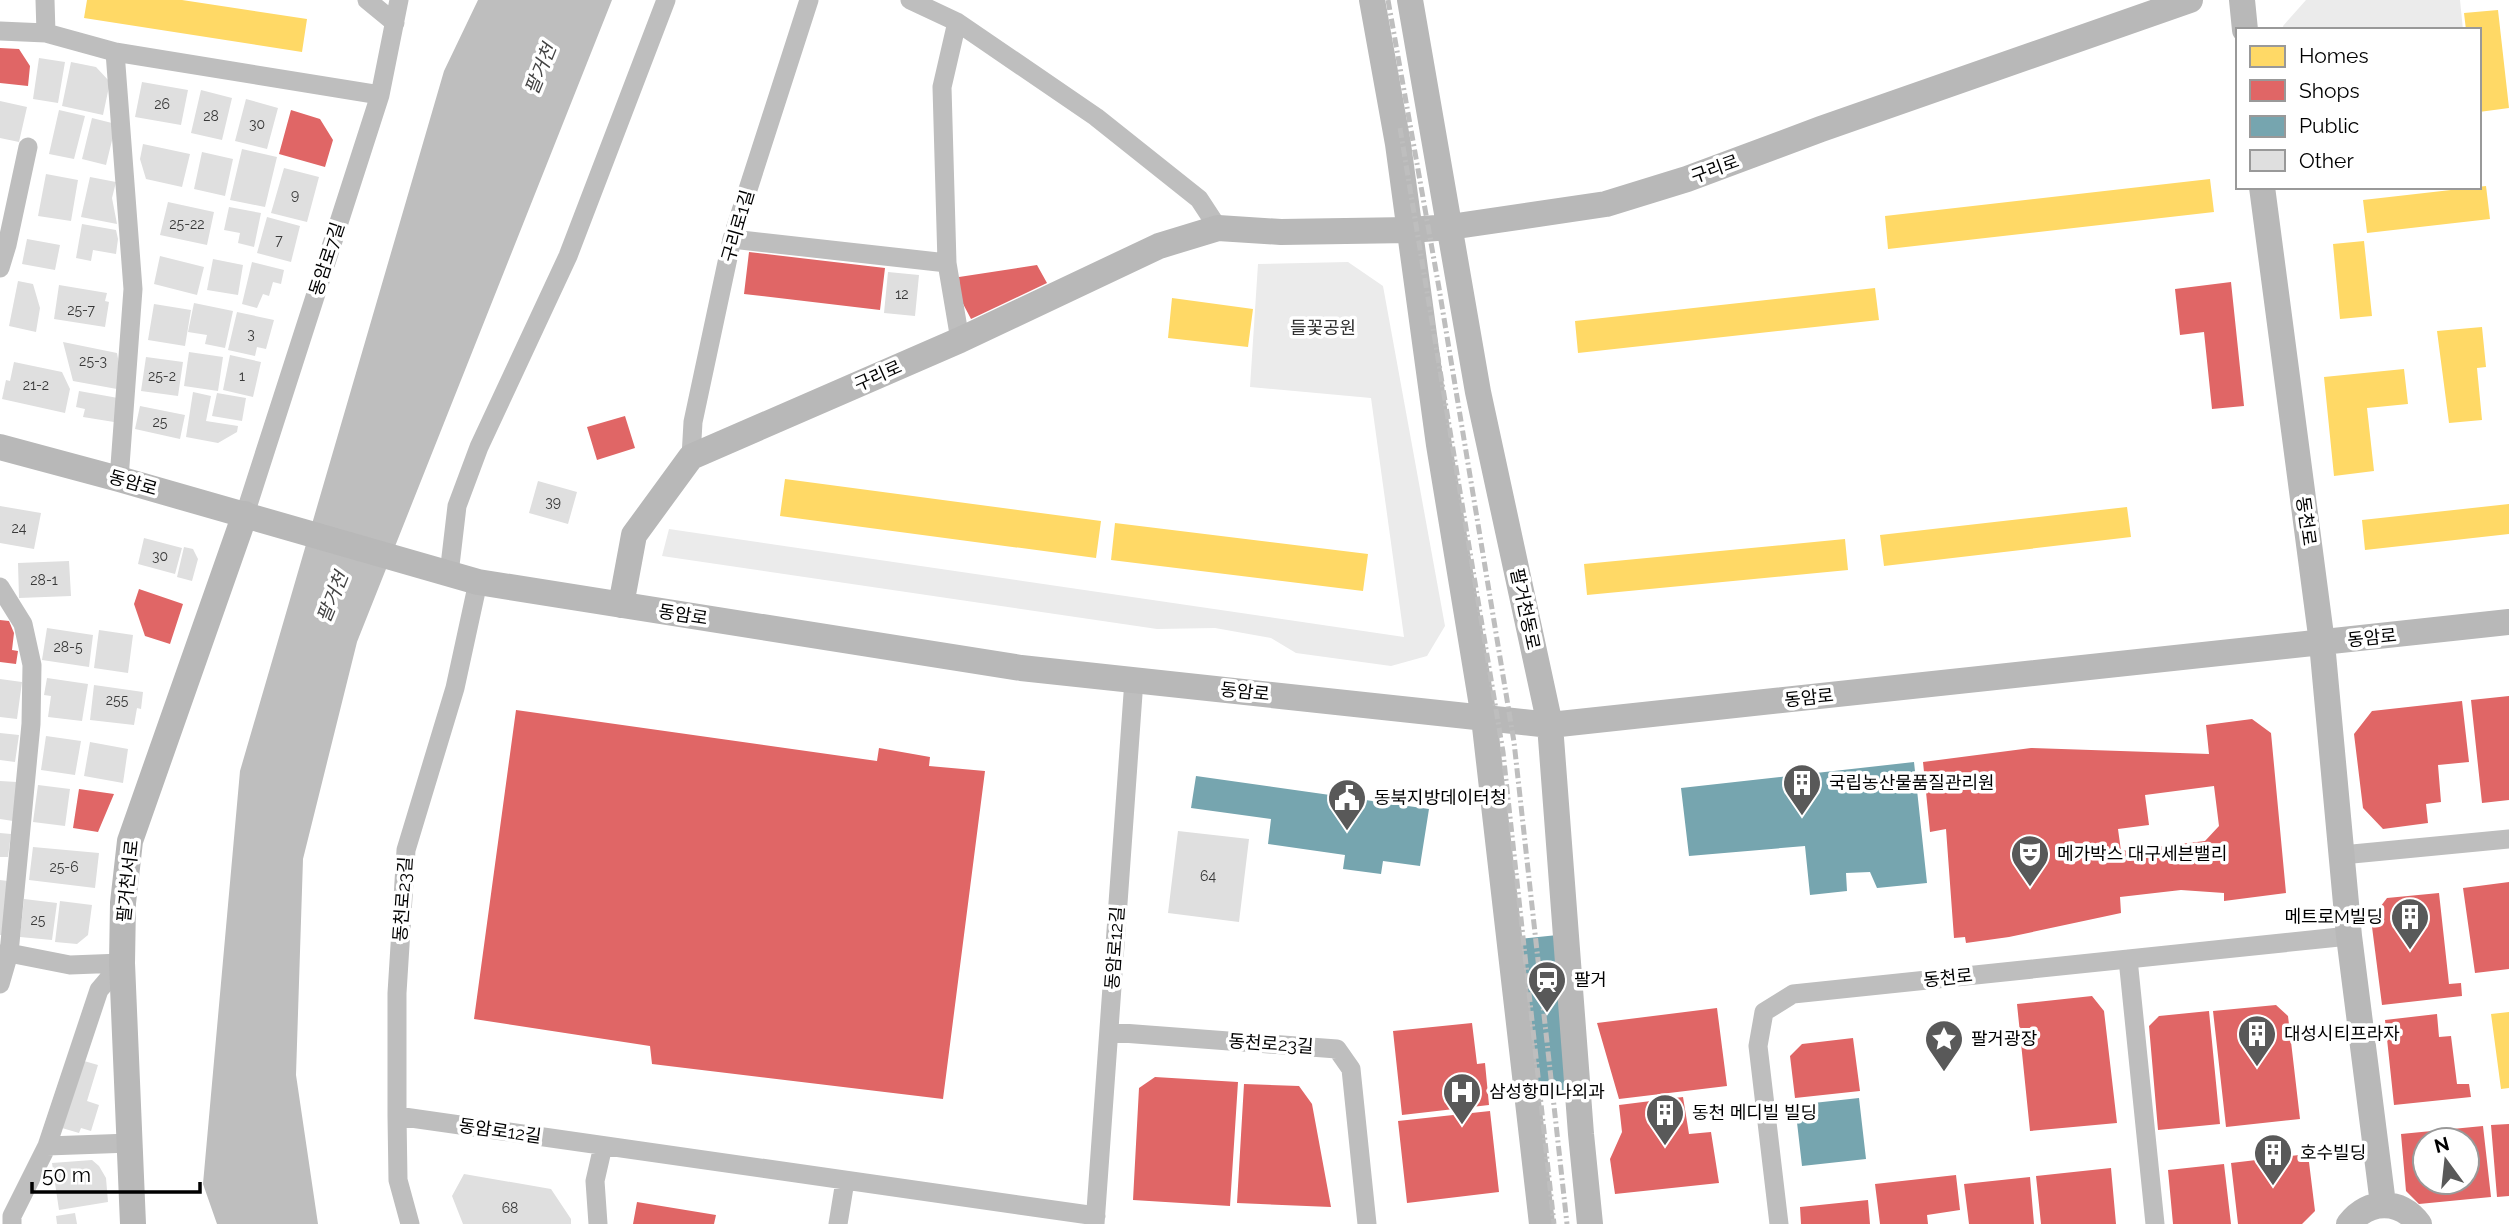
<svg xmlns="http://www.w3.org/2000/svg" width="2509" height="1224" font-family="Raleway,'Noto Sans KR',sans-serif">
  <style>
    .green { fill: #ebebeb }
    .water { fill: #bebebe }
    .homes { fill: #ffd966 }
    .shops { fill: #e06666; fill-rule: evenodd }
    .public { fill: #76a5af }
    .building { fill: #dfdfdf }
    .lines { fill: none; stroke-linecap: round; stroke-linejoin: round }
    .street { stroke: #bebebe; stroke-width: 19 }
    .secondary { stroke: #b8b8b8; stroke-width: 26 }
    .rail { stroke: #bebebe; stroke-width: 5; stroke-dasharray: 10 3.5 2 3.5; stroke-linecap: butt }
    .labels { text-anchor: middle; stroke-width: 7; stroke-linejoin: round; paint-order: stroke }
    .number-label { font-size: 14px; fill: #383838 }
    .street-label { font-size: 18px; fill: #000; stroke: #fff }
    .park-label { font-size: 18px; fill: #323232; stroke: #fff }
    .poi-label { font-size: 18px; fill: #000; stroke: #fff; text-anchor: start }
    .water-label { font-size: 19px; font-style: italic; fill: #434343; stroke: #fff }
  </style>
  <rect width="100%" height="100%" fill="#fff"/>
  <!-- green -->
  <path class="green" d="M2306 0H2460L2463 30H2284L2283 26Z
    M1348 262 1383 286 1445 626 1427 656 1391 666 1296 653 1271 638 1215 628 1157 629 662 556 669 529 1404 637 1371 398 1250 387 1258 264Z"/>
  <!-- water -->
  <path class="water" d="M478 0H612L357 642 303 859 296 1075 318 1224H217L203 1184 240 771 444 71Z"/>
  <!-- homes -->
  <path class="homes" d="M87 0H182L307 19 302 52 84 18Z
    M2498 10 2509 108 2479 112V30H2466L2464 13Z
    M2210 179 2214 212 1888 249 1885 216Z
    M2486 186 2490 219 2367 233 2363 200Z
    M2364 241 2372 316 2340 319 2333 244Z
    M1875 288 1879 320 1578 353 1575 321Z
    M1172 298 1253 309 1248 347 1168 338Z
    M2482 327 2486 367 2477 368 2482 420 2449 423 2437 331Z
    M2404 369 2408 404 2367 408 2374 471 2334 476 2324 377Z
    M785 479 1101 521 1096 558 780 516Z
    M2509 504V534L2365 550 2362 520Z
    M2127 507 2131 537 1884 566 1880 535Z
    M1115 523 1368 554 1363 591 1111 560Z
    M1845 539 1848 570 1587 595 1584 564Z
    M2509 1012V1088L2501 1089 2491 1014Z"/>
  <!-- shops -->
  <path class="shops" d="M0 48 19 49 30 66 28 86 0 83Z
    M291 110 320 119 333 140 325 167 279 154Z
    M749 252 885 268 880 310 744 294Z
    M1037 265 1047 283 971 319 960 298 959 277Z
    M2231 282 2244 406 2212 409 2204 332 2180 335 2175 289Z
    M625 416 635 448 597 460 587 427Z
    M139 589 183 604 170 644 145 636 134 604Z
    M0 620 9 621 14 633 12 650 18 651 16 664 0 662Z
    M2509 696V800L2482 803 2471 700Z
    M2462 701 2469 762 2438 765 2441 802 2426 804 2428 823 2383 829 2363 808 2354 734 2372 711Z
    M516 710 877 761 879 748 930 757 929 766 985 771 943 1099 652 1064 650 1046 474 1019Z
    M2252 719 2271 733 2286 893 2224 901V893L2181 890 2120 897 2121 913 2009 937 1966 943 1965 937 1954 938 1946 829 1930 832 1923 762 2031 748 2209 754 2206 725ZM2214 786 2219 826 2205 841 2121 851 2118 829 2149 825 2145 795Z
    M79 789 114 794 98 832 73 828Z
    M2509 882V969L2475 973 2463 888Z
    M2439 893 2449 984 2461 983 2462 996 2382 1005 2371 919 2387 898Z
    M2092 996 2104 1011 2117 1123 2030 1131 2017 1004Z
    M2276 1005 2288 1016 2300 1119 2226 1127 2213 1011Z
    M1717 1008 1727 1086 1619 1099 1597 1023Z
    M2209 1011 2220 1124 2158 1130 2149 1026 2159 1016Z
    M2437 1014 2439 1037 2451 1036 2457 1084H2469L2471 1097 2394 1105 2385 1020Z
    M1472 1023 1477 1064 1485 1063 1489 1105 1402 1115 1393 1031Z
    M1853 1038 1860 1091 1795 1098 1790 1056 1802 1044Z
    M1155 1077 1238 1082 1230 1206 1133 1200 1139 1088Z
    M1244 1084 1299 1086 1312 1104 1331 1207 1237 1203Z
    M1683 1097 1689 1134 1711 1132 1719 1183 1615 1194 1610 1159 1622 1132 1619 1105Z
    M1490 1111 1499 1192 1407 1203 1398 1121Z
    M2509 1124V1196L2497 1197 2491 1125Z
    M2483 1126 2491 1197 2419 1204 2406 1191 2401 1134ZM2425 1140H2467V1182H2425Z
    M2308 1154 2315 1211 2302 1224H2238L2231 1163Z
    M2224 1164 2231 1224H2173L2168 1170Z
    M2111 1168 2116 1224H2041L2036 1176Z
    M1956 1175 1960 1210 1927 1215 1928 1224H1880L1875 1184Z
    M2030 1177 2034 1224H1969L1964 1184Z
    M1868 1200 1870 1224H1801L1800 1207Z
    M637 1202 716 1215 714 1224H633Z"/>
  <!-- public -->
  <path class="public" d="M1914 762 1927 883 1877 888 1870 872 1846 873 1847 891 1810 895 1805 846 1689 856 1681 788Z
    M1196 776 1429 809 1420 866 1383 861 1381 874 1343 869 1345 855 1268 844 1271 819 1191 808Z
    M1567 934 1584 1089 1526 1096 1509 940Z
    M1859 1098 1866 1159 1802 1166 1795 1105Z"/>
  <!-- building -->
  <path class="building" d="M39 58 65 62 58 103 33 99Z
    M71 62 96 67 110 82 103 115 62 106Z
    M142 82 188 90 181 125 135 117Z
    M201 90 232 98 222 140 191 133Z
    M246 99 278 108 267 149 235 141Z
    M0 101 27 107 19 142 0 138Z
    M59 110 85 116 74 159 49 154Z
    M92 118 116 124 106 165 82 159Z
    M143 144 190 154 182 187 146 179 140 159Z
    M242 149 277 157 265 207 230 200Z
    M202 152 233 159 225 196 194 189Z
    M284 168 319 177 307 222 271 213Z
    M46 174 78 180 71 221 38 216Z
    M90 177 116 182 112 198 117 224 81 217Z
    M168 202 214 212 207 245 160 235Z
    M229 207 261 213 254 247 238 243 240 233 224 230Z
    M267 217 300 226 291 262 257 253Z
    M82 224 116 230 118 239 116 254 93 250 91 261 76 258Z
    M27 239 60 245 55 270 22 264Z
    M160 256 204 267 197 295 154 284Z
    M213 259 243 265 238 295 207 290Z
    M252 262 284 270 281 284 273 282 269 296 263 294 257 308 242 304Z
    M888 272 919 275 915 316 884 313Z
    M18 281 33 284 40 308 36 332 9 326Z
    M59 285 107 293 105 301 109 302 105 327 54 319Z
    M194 303 233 311 225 348 205 344 207 335 188 332Z
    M154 304 191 310 185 346 148 340Z
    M237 312 274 320 266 349 257 347 255 356 228 350Z
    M63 342 117 353 120 370 117 389 73 381Z
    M189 352 223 357 218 391 184 386Z
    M230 355 261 362 253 397 223 390Z
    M146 357 183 362 178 396 141 391Z
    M14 362 62 372 70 389 65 413 2 399 6 380 10 381Z
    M79 391 118 398 114 422 83 417 85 409 76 407Z
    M193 392 211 396 206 421 238 426 237 432 218 443 186 437Z
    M217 393 246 398 242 421 212 416Z
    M140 406 185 415 180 439 135 429Z
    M538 481 577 492 568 524 529 513Z
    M0 506 41 513 34 549 0 543Z
    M144 538 182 548 175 574 138 564Z
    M184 547 193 549 198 559 192 581 177 577Z
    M69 561 71 596 19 598 18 563Z
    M47 628 93 635 89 667 42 660Z
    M99 630 133 635 128 673 94 668Z
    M47 678 88 684 82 721 48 717 51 696 44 695Z
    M0 679 22 682 17 719 0 717Z
    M94 685 143 692 141 709 137 708 134 725 90 720Z
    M0 733 19 735 15 762 0 760Z
    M46 736 81 741 75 775 41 770Z
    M90 742 128 749 123 783 84 776Z
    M0 781 17 782 13 821 0 819Z
    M38 785 70 789 65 826 33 822Z
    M1178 831 1249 839 1239 922 1168 913Z
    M0 833 11 834 8 857H0Z
    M33 847 99 853 95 888 29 880Z
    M0 880 8 881 2 935H0Z
    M24 899 57 903 52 940 20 937Z
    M60 901 92 905 88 935 77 944 55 942Z
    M84 1061 98 1065 87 1101 99 1105 91 1131 81 1128 79 1133 62 1128Z
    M92 1160 99 1166 106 1178 108 1202 59 1210 52 1163Z
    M464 1174 551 1189 571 1219V1224H463L452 1196Z
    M75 1213 77 1224H57L56 1216Z"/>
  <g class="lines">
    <!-- street -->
    <path class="street" d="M45 0 46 33
      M367 0 395 23
      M910 0 957 22 1096 117 1199 199 1218 228
      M957 22 942 87 947 263 960 340
      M0 31 46 33 115 52 380 95
      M115 52 133 289 119 479
      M732 239 947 263
      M0 268 7 245 28 147
      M691 457 693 422 732 239 809 0
      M245 514 380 95 399 0
      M449 574 457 506 479 447 568 256 666 0
      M0 587 23 624 32 665 31 724 9 953 0 984
      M2342 855 2509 839
      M0 954 9 953 70 965 122 963
      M2128 959 2155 1224
      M1109 1032 1337 1049 1351 1069 1367 1224
      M397 1116 1096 1216
      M47 1146 131 1143
      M12 1224V1216L47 1146 99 990 122 963
      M410 1224 398 1180 397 1116V993L406 850 455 688 478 582
      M598 1224 595 1181 603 1146
      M838 1224 845 1181
      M1095 1224 1134 680
      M1779 1224 1758 1046 1764 1012 1793 994 2349 936"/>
    <!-- secondary -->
    <path class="secondary" d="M1372 0 1398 144 1439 445 1484 718 1542 1224
      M1410 0 1478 392 1550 725 1581 1134 1590 1224
      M2242 0 2245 30
      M2262 187 2322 643 2349 936 2383 1204
      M0 447 119 479 478 582 1021 668 1550 725 2509 622
      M621 605 634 535 691 457 960 340 1159 246 1218 228 1281 232 1410 230 1450 227 1606 204 1687 179 1821 129 2190 0
      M133 1224 122 963 123 903 130 841 245 514
      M2349 1224C2369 1199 2400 1199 2419 1224"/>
    <!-- rail -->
    <path class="rail" d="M1388 0 1439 288 1514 742 1567 1224
      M1400 128 1503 752 1554 1224"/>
  </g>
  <!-- icons -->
  <defs>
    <symbol id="building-pin" viewBox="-11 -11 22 30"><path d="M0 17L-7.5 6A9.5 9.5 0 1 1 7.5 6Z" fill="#595959" stroke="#fff"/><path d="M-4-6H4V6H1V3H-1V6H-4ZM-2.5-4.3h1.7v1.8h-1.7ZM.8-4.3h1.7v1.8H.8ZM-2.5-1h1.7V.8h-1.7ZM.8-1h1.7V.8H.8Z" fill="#fff"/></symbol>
    <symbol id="civic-pin" viewBox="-11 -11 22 30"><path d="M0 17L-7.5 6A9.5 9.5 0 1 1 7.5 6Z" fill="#595959" stroke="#fff"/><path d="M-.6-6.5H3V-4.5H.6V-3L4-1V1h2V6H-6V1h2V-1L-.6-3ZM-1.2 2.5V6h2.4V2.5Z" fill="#fff"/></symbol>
    <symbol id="theatre-pin" viewBox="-11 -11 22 30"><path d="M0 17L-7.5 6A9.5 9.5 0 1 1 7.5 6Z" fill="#595959" stroke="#fff"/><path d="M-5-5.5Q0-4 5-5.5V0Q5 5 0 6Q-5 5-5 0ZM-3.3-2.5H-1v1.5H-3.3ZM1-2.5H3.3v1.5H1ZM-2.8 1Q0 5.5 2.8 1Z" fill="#fff"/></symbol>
    <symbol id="station-pin" viewBox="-11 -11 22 30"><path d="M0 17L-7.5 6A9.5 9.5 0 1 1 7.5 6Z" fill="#595959" stroke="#fff"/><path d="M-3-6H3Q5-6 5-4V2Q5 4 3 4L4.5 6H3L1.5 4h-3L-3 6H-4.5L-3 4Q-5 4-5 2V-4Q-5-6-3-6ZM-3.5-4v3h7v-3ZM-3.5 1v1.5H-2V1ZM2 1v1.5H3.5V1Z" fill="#fff"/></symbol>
    <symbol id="sight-pin" viewBox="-11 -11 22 30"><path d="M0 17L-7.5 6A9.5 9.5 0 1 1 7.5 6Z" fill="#595959" stroke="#fff"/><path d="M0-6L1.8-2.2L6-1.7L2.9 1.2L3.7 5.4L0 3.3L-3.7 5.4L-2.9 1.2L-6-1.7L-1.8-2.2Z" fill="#fff"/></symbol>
    <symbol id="hospital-pin" viewBox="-11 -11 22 30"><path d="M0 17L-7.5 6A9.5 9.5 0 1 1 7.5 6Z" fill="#595959" stroke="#fff"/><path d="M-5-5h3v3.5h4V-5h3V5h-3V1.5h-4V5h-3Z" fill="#fff"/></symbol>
  </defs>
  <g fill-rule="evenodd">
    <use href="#building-pin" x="1780" y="761" width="44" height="60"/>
    <use href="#civic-pin" x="1325" y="776" width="44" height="60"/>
    <use href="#theatre-pin" x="2008" y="832" width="44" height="60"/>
    <use href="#building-pin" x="2388" y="895" width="44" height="60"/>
    <use href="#station-pin" x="1525" y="958" width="44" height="60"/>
    <use href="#building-pin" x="2235" y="1012" width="44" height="60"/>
    <use href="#sight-pin" x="1922" y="1017" width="44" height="60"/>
    <use href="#hospital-pin" x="1440" y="1070" width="44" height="60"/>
    <use href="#building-pin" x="1643" y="1091" width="44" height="60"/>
    <use href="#building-pin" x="2251" y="1131" width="44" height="60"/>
  </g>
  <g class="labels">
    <!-- number labels -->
    <g class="number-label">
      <text x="162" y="109">26</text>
      <text x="211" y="121">28</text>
      <text x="257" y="129">30</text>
      <text x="295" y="200">9</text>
      <text x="187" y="229">25-22</text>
      <text x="279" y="245">7</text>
      <text x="902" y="299">12</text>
      <text x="81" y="315">25-7</text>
      <text x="251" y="339">3</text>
      <text x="93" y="366">25-3</text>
      <text x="162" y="381">25-2</text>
      <text x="242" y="381">1</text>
      <text x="36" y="390">21-2</text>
      <text x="160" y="427">25</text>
      <text x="553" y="507">39</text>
      <text x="19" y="533">24</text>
      <text x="160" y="561">30</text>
      <text x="44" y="585">28-1</text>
      <text x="68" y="652">28-5</text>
      <text x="117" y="705">255</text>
      <text x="64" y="872">25-6</text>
      <text x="1208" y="881">64</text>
      <text x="38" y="925">25</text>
      <text x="510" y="1213">68</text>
    </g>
    <!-- street labels -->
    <g class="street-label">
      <text transform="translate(1715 169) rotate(-20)" y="6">구리로</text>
      <text transform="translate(738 226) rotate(-74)" y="6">구리로1길</text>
      <text transform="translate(327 259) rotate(-72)" y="6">동암로7길</text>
      <text transform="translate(878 376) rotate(-24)" y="6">구리로</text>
      <text transform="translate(133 483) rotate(16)" y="6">동암로</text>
      <text transform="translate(2306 521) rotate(82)" y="6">동천로</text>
      <text transform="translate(1525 609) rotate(78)" y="6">팔거천동로</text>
      <text transform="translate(683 615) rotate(9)" y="6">동암로</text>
      <text transform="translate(2372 638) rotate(-6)" y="6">동암로</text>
      <text transform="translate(1245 692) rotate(6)" y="6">동암로</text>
      <text transform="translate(1809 698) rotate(-6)" y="6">동암로</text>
      <text transform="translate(128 881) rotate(-84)" y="6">팔거천서로</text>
      <text transform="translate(403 899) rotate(-86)" y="6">동천로23길</text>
      <text transform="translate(1115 948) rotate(-86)" y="6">동암로12길</text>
      <text transform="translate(1948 978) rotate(-6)" y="6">동천로</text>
      <text transform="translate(1271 1044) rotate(4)" y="6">동천로23길</text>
      <text transform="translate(500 1131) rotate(8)" y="6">동암로12길</text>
    </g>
    <!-- park labels -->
    <g class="park-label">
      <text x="1323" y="334">들꽃공원</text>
    </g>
    <!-- poi labels -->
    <g class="poi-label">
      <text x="1829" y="789">국립농산물품질관리원</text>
      <text x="1374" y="804">동북지방데이터청</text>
      <text x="2057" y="860">메가박스 대구세븐밸리</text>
      <text x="2383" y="923" text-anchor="end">메트로M빌딩</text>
      <text x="1574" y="986">팔거</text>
      <text x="2284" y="1040">대성시티프라자</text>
      <text x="1971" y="1045">팔거광장</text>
      <text x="1489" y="1098">삼성항미나외과</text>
      <text x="1692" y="1119">동천 메디빌 빌딩</text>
      <text x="2300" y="1159">호수빌딩</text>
    </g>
    <!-- water labels -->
    <g class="water-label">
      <text transform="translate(540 69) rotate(-68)" y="7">팔거천</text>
      <text transform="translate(332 597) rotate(-68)" y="7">팔거천</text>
    </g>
  </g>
  <!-- legend -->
  <rect x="2236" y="28" width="245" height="161" fill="#ffffff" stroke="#999999" stroke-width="2"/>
  <rect x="2250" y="46" width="35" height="21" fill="#ffd966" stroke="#999999" stroke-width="2"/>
  <text x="2299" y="63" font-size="21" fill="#000000">Homes</text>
  <rect x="2250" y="80" width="35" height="21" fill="#e06666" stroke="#999999" stroke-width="2"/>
  <text x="2299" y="98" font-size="21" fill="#000000">Shops</text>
  <rect x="2250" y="116" width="35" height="21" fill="#76a5af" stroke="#999999" stroke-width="2"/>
  <text x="2299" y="133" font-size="21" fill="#000000">Public</text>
  <rect x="2250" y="150" width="35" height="21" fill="#dfdfdf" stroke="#999999" stroke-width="2"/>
  <text x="2299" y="168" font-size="21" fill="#000000">Other</text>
  <!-- north arrow -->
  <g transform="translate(2446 1161) rotate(345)"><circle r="33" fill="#ffffff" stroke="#999999" stroke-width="2"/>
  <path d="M0-5L12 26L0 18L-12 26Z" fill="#595959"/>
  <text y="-10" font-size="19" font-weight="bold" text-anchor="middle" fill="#000000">N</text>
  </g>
  <!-- scale -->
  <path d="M32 1182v10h168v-10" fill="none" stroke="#000000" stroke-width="3.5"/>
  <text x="42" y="1182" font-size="21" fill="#000000" stroke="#ffffff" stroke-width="5" paint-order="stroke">50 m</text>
</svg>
